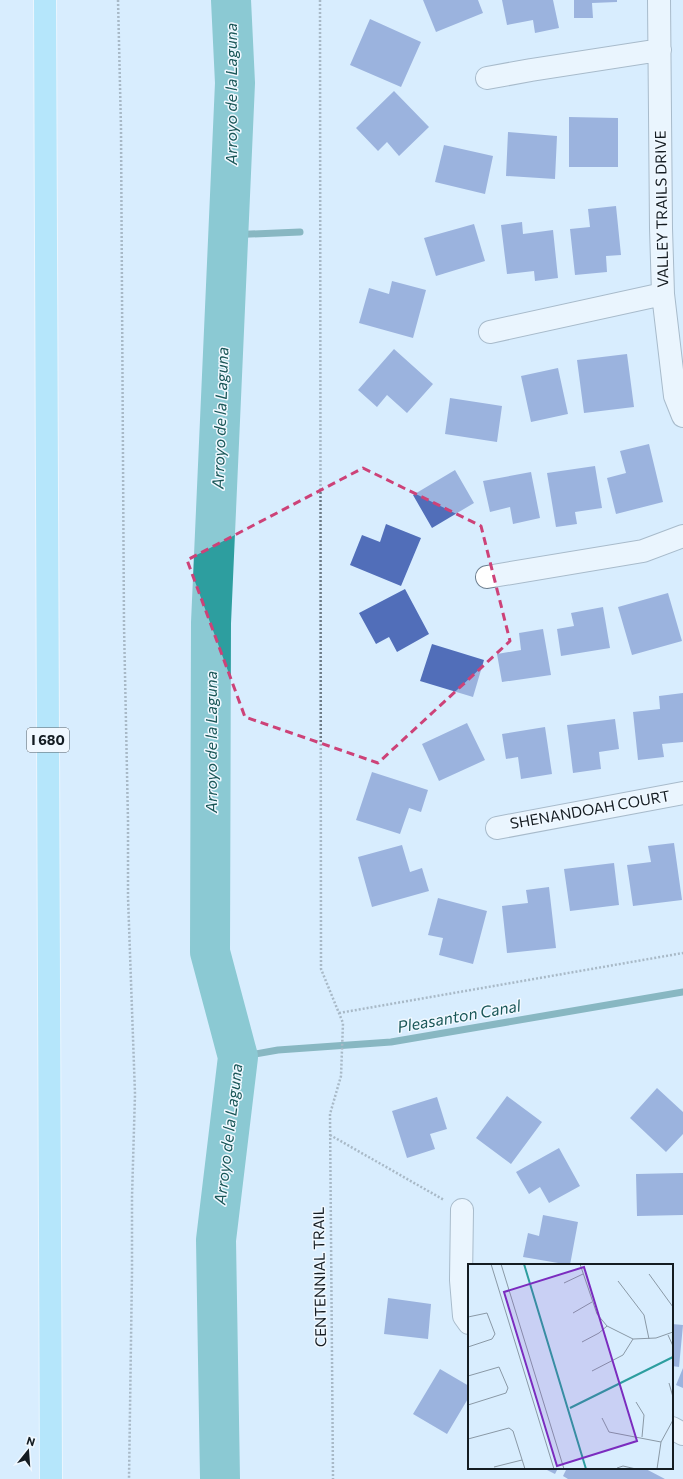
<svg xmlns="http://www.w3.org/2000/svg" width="683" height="1479" font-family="Commissioner,sans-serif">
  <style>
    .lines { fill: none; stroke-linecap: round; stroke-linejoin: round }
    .stream { stroke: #26777a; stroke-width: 7 }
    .river { stroke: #2d9e9f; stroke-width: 40 }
    .building { fill: #516eb9 }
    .minor-casing { stroke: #6d7f8f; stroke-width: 24 }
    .motorway-casing { stroke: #fff; stroke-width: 24 }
    .path { stroke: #6d7b86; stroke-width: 2.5; stroke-dasharray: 2 2; stroke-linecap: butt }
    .minor { stroke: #fff; stroke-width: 22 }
    .motorway { stroke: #8adef8; stroke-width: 22 }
    .marked { fill: none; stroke: #cd4278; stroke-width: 3; stroke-dasharray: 8 5; stroke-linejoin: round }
    .labels { text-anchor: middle; stroke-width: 3; stroke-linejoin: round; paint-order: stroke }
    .shield { fill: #f0f8ff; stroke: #565e64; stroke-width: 1 }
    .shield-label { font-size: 14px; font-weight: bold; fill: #141c22 }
    .street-label { font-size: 15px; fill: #141c22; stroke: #f0f8ff }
    .water-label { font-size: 16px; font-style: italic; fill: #195657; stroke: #f0f8ff }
    .inset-river { fill: none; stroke: #2d9e9f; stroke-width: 2 }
    .inset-road { fill: none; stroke: #8a99a6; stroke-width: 1 }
    .view { fill: #7b2cbf; fill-opacity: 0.15; stroke: #7b2cbf; stroke-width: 2 }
    .inset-edge { fill: none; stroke: #141c22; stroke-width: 2 }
  </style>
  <rect width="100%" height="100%" fill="#d8edfe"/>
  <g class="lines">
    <!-- stream -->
    <path class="stream" d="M228 235 300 232
      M238 1057 278 1050 391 1042 683 992"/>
    <!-- river -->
    <path class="river" d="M220 1479 216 1240 238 1057 210 952 211 623 235 83 231 0"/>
  </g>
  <!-- building -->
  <path class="building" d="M423 0H478L483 13 436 32Z
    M502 0H553L559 28 535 33 533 20 507 25Z
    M574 0H617V2L592 3 593 18H574Z
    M370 19 421 42 401 87 350 65Z
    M394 91 429 127 399 156 387 142 378 151 356 128Z
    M569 117 618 118V167H569Z
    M508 132 557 136 555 179 506 176Z
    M444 145 493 156 485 194 435 182Z
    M616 206 621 255 606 256 607 272 575 275 570 229 590 227 588 209Z
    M522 222 523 234 553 230 558 278 535 281 534 271 507 274 501 225Z
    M474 224 485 261 436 276 424 238Z
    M392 281 426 290 413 338 359 323 369 288 389 294Z
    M394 349 433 384 407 413 387 395 377 407 358 390Z
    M627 354 634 407 584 413 577 360Z
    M558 368 568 414 531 422 521 376Z
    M450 398 502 406 497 442 445 434Z
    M649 444 663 502 616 514 607 478 626 473 620 451Z
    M595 466 602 508 575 512 577 524 556 527 547 473Z
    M455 470 474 503 432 528 413 495Z
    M531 472 540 518 513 524 510 507 490 512 483 481Z
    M386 524 421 538 401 586 350 565 362 535 380 542Z
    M405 589 429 634 397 652 389 637 376 644 359 613Z
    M668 593 682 641 632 655 618 607Z
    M603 607 610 648 561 656 557 629 574 626 571 613Z
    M543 629 551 675 502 682 497 654 521 650 519 633Z
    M432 644 484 660 473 697 420 681Z
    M683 693V742L662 744 664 757 638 760 633 712 660 709 659 696Z
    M615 719 619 749 599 752 601 769 573 773 567 725Z
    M467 723 485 760 439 781 422 744Z
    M545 727 552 774 521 779 518 757 506 759 502 734Z
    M372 772 428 790 421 812 409 808 400 834 356 820Z
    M674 843 682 900 633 906 627 865 651 862 648 846Z
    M402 845 410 872 422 868 429 891 372 907 358 857Z
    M614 863 619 905 570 911 564 869Z
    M549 887 556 948 507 953 502 906 528 903 526 890Z
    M438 898 487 911 473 964 439 955 443 938 428 935Z
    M657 1088 683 1112V1134L666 1152 630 1118Z
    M507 1096 542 1122 511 1164 476 1138Z
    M437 1097 447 1129 430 1134 435 1149 407 1158 392 1111Z
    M559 1148 580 1186 549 1203 540 1187 529 1194 516 1172Z
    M683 1173V1215L637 1216 636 1174Z
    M543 1215 578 1222 570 1265 523 1257 528 1233 539 1236Z
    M388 1298 431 1304 428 1339 384 1334Z
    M672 1324 683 1325 679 1367 672 1366Z
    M683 1368V1388L676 1385Z
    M440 1369 469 1386V1397L447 1434 413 1414Z
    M543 1468H558L555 1474Z
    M567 1468H644L665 1479H568L563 1476Z"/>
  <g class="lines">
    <defs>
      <path id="minor" d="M659 0 661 228 663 294 675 396 683 416
        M487 78 531 70 660 50
        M490 332 663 294
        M487 577 643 551 683 536
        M497 828 683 793
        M462 1210 461 1280 464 1316 469 1323
        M672 1428 683 1434"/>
      <path id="motorway" d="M45 0 51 1479"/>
    </defs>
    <!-- minor casing -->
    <use href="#minor" class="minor-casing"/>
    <!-- motorway casing -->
    <use href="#motorway" class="motorway-casing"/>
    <!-- path -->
    <path class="path" d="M118 0 121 128 124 625 128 821V897L135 1094 132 1197V1272L129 1479
      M320 0 321 969 343 1023 341 1076 330 1114 333 1479
      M339 1013 683 953
      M330 1135 444 1200"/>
    <!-- minor -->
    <use href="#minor" class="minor"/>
    <!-- motorway -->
    <use href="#motorway" class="motorway"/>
  </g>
  <!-- marked area -->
  <path d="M0 0H683V1479H0ZM363 468 481 526 510 641 378 763 245 717 187 560Z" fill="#d8edfe" fill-opacity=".55" fill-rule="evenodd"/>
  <path class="marked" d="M363 468 481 526 510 641 378 763 245 717 187 560Z"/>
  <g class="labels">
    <!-- shield labels -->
    <rect class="shield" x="27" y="728" width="42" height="24" rx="3"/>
    <g class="shield-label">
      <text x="48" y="745">I 680</text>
    </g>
    <!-- street labels -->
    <g class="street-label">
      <text transform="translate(662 209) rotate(-91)" y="5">VALLEY TRAILS DRIVE</text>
      <text transform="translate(590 810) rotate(-10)" y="5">SHENANDOAH COURT</text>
      <text transform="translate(320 1277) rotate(-91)" y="5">CENTENNIAL TRAIL</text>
    </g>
    <!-- water labels -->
    <g class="water-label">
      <text transform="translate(231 94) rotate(-90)" y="6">Arroyo de la Laguna</text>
      <text transform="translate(220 418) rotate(-88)" y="6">Arroyo de la Laguna</text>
      <text transform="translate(211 742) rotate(-90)" y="6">Arroyo de la Laguna</text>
      <text transform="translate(459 1016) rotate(-10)" y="6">Pleasanton Canal</text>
      <text transform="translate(228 1134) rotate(-83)" y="6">Arroyo de la Laguna</text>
    </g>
  </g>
  <!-- overview -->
  <g transform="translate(468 1264)">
    <rect width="205" height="205" fill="#d8edfe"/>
    <path class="inset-river" d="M56 0 118 205M102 144 205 93"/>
    <path class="inset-road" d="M23 0 86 205M33 0 96 205M112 0 129 50 139 62 165 75 188 74 205 68M181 10 205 43M150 17 176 51 181 75M96 19 115 10M105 49 124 38M0 53 19 49 27 70 24 75 0 83M200 71 205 82M114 78 131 69 139 62M124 107 155 91 165 75M0 112 31 103 40 124 38 129 0 141M201 119 205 133M168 138 176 151 174 173M134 154 141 168 193 178M0 175 41 164 45 167 57 205M26 203 54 196M149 204 155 202 168 205M189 205 193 178 205 156"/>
    <path class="view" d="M116 3 169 177 89 202 36 28Z"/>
    <rect width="205" height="205" class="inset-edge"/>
  </g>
  <!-- north arrow -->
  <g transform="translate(28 1451) rotate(17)" stroke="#f0f8ff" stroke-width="3" paint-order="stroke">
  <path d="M0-3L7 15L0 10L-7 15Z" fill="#141c22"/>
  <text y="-6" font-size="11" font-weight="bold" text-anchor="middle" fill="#141c22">N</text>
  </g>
</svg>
